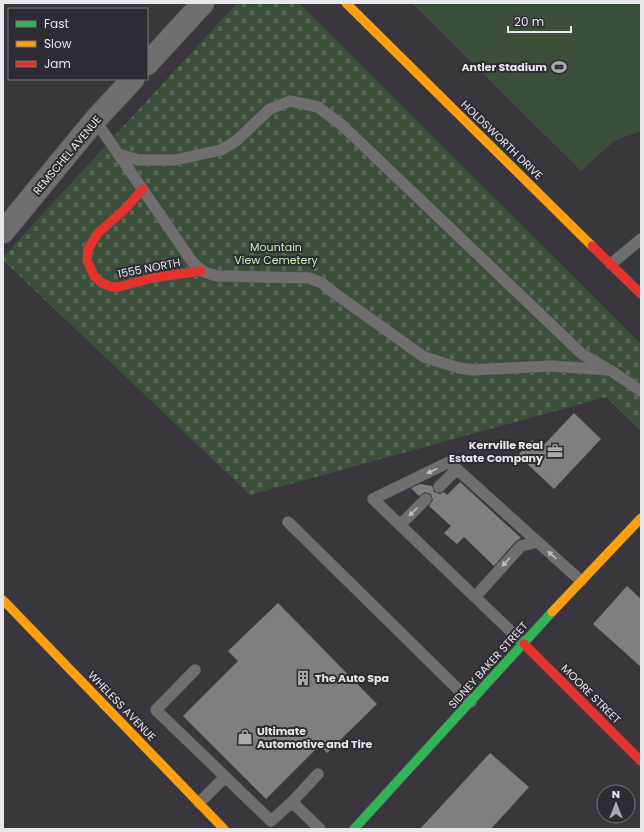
<svg xmlns="http://www.w3.org/2000/svg" width="644" height="832" font-family="Poppins,sans-serif">
  <style>
    .cemetery { fill: url(#cemetery-stones) }
    .pitch { fill: #3c4f3a }
    .building { fill: #7f7e82 }
    .lines { fill: none; stroke-linecap: round; stroke-linejoin: round }
    .lane-casing { stroke: #555458; stroke-width: 12 }
    .street-casing { stroke: #555458; stroke-width: 24 }
    .fast-casing { stroke: #555458; stroke-width: 10 }
    .slow-casing { stroke: #555458; stroke-width: 10 }
    .jam-casing { stroke: #555458; stroke-width: 10 }
    .lane { stroke: #706e6f; stroke-width: 11 }
    .street { stroke: #706e6f; stroke-width: 22 }
    .fast { stroke: #30b455; stroke-width: 9 }
    .slow { stroke: #ff9f0a; stroke-width: 9 }
    .jam { stroke: #e5322d; stroke-width: 9 }
    .oneway { fill: #bebdc1 }
    .labels { text-anchor: middle; stroke-width: 4; stroke-linejoin: round; paint-order: stroke }
    .poi-label { font-size: 11px; font-weight: bold; fill: #e8e7ed; stroke: #2e2b34; text-anchor: end }
    .street-label { font-size: 11px; fill: #e8e7ed; stroke: #2e2b34 }
    .park-label { font-size: 11px; fill: #bdf4b4; stroke: #2e2b34 }
  </style>
  <defs>
    <pattern id="cemetery-stones" width="16" height="16" patternUnits="userSpaceOnUse"><rect width="16" height="16" fill="#3c4f3a"/><path d="M2 7V4a2 2 0 0 1 4 0v3zM10 15v-3a2 2 0 0 1 4 0v3z" fill="#586857"/></pattern>
  </defs>
  <rect width="100%" height="100%" fill="#39373d"/>
  <!-- cemetery -->
  <path class="cemetery" d="M237 3H299L641 344V431L606 397 250 495 3 260V257Z"/>
  <!-- pitch -->
  <path class="pitch" d="M412 3H641V131L614 141 581 171Z"/>
  <!-- building -->
  <path class="building" d="M574 413 601 439 554 489 518 455 532 440 541 448Z
    M460 482 521 538 516 541 494 566 464 537 457 544 444 533 451 526 429 506 433 500 431 494 425 492 419 496 411 488 420 484 432 486 434 492 440 494 444 492 447 495Z
    M627 586 641 599V667L593 624Z
    M278 603 377 704 327 753 320 745 266 799 183 716 238 661 228 651Z
    M490 753 529 787 491 829H420Z"/>
  <g class="lines">
    <defs>
      <path id="lane" d="M95 120 191 260C201 271 204 273 218 276L309 278 322 283 330 290 424 357 459 368 473 370 550 366 610 370 641 391
        M118 154 139 160H175L221 150 236 141 270 109 290 101 318 107 343 126 582 354 606 368
        M611 264 641 239
        M439 487 457 469
        M288 522 471 702
        M400 525 426 499
        M475 597 521 546 537 542
        M524 644 373 499 449 462 581 581
        M195 670 156 710 271 821 292 802 318 774
        M292 802 320 829
        M199 803 225 777"/>
      <path id="street" d="M147 64 203 3
        M3 232 95 120 133 79"/>
      <path id="fast" d="M354 829 552 612"/>
      <path id="slow" d="M346 3 592 246
        M3 600 224 829
        M552 612 641 518"/>
      <path id="jam" d="M143 189 125 209 98 233 88 249 87 260 94 276 102 283 112 287H119L152 278 201 271
        M592 246 641 294
        M524 644 641 761"/>
    </defs>
    <!-- lane casing -->
    <use href="#lane" class="lane-casing"/>
    <!-- street casing -->
    <use href="#street" class="street-casing"/>
    <!-- fast casing -->
    <use href="#fast" class="fast-casing"/>
    <!-- slow casing -->
    <use href="#slow" class="slow-casing"/>
    <!-- jam casing -->
    <use href="#jam" class="jam-casing"/>
    <!-- lane -->
    <use href="#lane" class="lane"/>
    <!-- street -->
    <use href="#street" class="street"/>
    <!-- fast -->
    <use href="#fast" class="fast"/>
    <!-- slow -->
    <use href="#slow" class="slow"/>
    <!-- jam -->
    <use href="#jam" class="jam"/>
  </g>
  <!-- one-way arrows -->
  <defs><path id="oneway-solid" d="M-6-.8H1V-3.2L6.5 0L1 3.2V.8H-6Z"/></defs>
  <g class="oneway">
    <use href="#oneway-solid" transform="translate(432 471) rotate(155)"/>
    <use href="#oneway-solid" transform="translate(413 512) rotate(135)"/>
    <use href="#oneway-solid" transform="translate(552 555) rotate(-138)"/>
    <use href="#oneway-solid" transform="translate(506 562) rotate(132)"/>
  </g>
  <!-- icons -->
  <defs>
    <symbol id="stadium-bare" viewBox="-9 -9 18 18"><path d="M0-5a6.5 5 0 1 0 0 10a6.5 5 0 1 0 0-10ZM-3.5-1.8h7v3.6h-7Z" fill="#aba9af" stroke="#2e2b34" stroke-width="2.5" paint-order="stroke"/></symbol>
    <symbol id="office-bare" viewBox="-9 -9 18 18"><path d="M-6-3h4V-5.5h4V-3h4V5H-6ZM-1-4.5V-3h2v-1.5ZM-6 0V1H6V0Z" fill="#aba9af" stroke="#2e2b34" stroke-width="2.5" paint-order="stroke"/></symbol>
    <symbol id="building-bare" viewBox="-9 -9 18 18"><path d="M-4-6H4V6H1V3H-1V6H-4ZM-2.5-4.3h1.7v1.8h-1.7ZM.8-4.3h1.7v1.8H.8ZM-2.5-1h1.7V.8h-1.7ZM.8-1h1.7V.8H.8Z" fill="#aba9af" stroke="#2e2b34" stroke-width="2.5" paint-order="stroke"/></symbol>
    <symbol id="shop-bare" viewBox="-9 -9 18 18"><path d="M-5-2.5h2.3a2.7 3.5 0 0 1 5.4 0H5L5.5 6h-11ZM-1.5-2.5h3a1.5 2.3 0 0 0-3 0Z" fill="#aba9af" stroke="#2e2b34" stroke-width="2.5" paint-order="stroke"/></symbol>
  </defs>
  <g fill-rule="evenodd">
    <use href="#stadium-bare" x="548" y="56" width="22" height="22"/>
    <use href="#office-bare" x="544" y="440" width="22" height="22"/>
    <use href="#building-bare" x="292" y="667" width="22" height="22"/>
    <use href="#shop-bare" x="234" y="726" width="22" height="22"/>
  </g>
  <g class="labels">
    <!-- poi labels -->
    <g class="poi-label">
      <text x="547" y="71">Antler Stadium</text>
      <text x="543" y="449">Kerrville Real<tspan x="543" dy="13">Estate Company</tspan></text>
      <text x="315" y="682" text-anchor="start">The Auto Spa</text>
      <text x="257" y="735" text-anchor="start">Ultimate<tspan x="257" dy="13">Automotive and Tire</tspan></text>
    </g>
    <!-- street labels -->
    <g class="street-label">
      <text transform="translate(502 140) rotate(44)" y="4">HOLDSWORTH DRIVE</text>
      <text transform="translate(67 155) rotate(-50)" y="4">REMSCHEL AVENUE</text>
      <text transform="translate(149 268) rotate(-11)" y="4">1555 NORTH</text>
      <text transform="translate(488 665) rotate(-48)" y="4">SIDNEY BAKER STREET</text>
      <text transform="translate(591 694) rotate(45)" y="4">MOORE STREET</text>
      <text transform="translate(122 706) rotate(46)" y="4">WHELESS AVENUE</text>
    </g>
    <!-- park labels -->
    <g class="park-label">
      <text x="276" y="251">Mountain<tspan x="276" dy="13">View Cemetery</tspan></text>
    </g>
  </g>
  <!-- border -->
  <rect width="644" height="832" fill="none" stroke="#e8e7ed" stroke-width="8"/>
  <!-- legend -->
  <rect x="8" y="8" width="140" height="72" fill="#2e2b34" stroke="#78767e"/>
  <rect x="16" y="21" width="20" height="6" fill="#30b455" stroke="#78767e"/>
  <text x="44" y="28" font-size="12" fill="#e8e7ed">Fast</text>
  <rect x="16" y="41" width="20" height="6" fill="#ff9f0a" stroke="#78767e"/>
  <text x="44" y="48" font-size="12" fill="#e8e7ed">Slow</text>
  <rect x="16" y="61" width="20" height="6" fill="#e5322d" stroke="#78767e"/>
  <text x="44" y="68" font-size="12" fill="#e8e7ed">Jam</text>
  <!-- north arrow -->
  <g transform="translate(616 804)"><circle r="19" fill="#2e2b34" stroke="#78767e"/>
  <path d="M0-3L7 15L0 10L-7 15Z" fill="#aba9af"/>
  <text y="-6" font-size="11" font-weight="bold" text-anchor="middle" fill="#e8e7ed">N</text>
  </g>
  <!-- scale -->
  <path d="M508 26v6h63v-6" fill="none" stroke="#e8e7ed" stroke-width="2"/>
  <text x="514" y="26" font-size="12" fill="#e8e7ed" stroke="#2e2b34" stroke-width="3" paint-order="stroke">20 m</text>
</svg>
